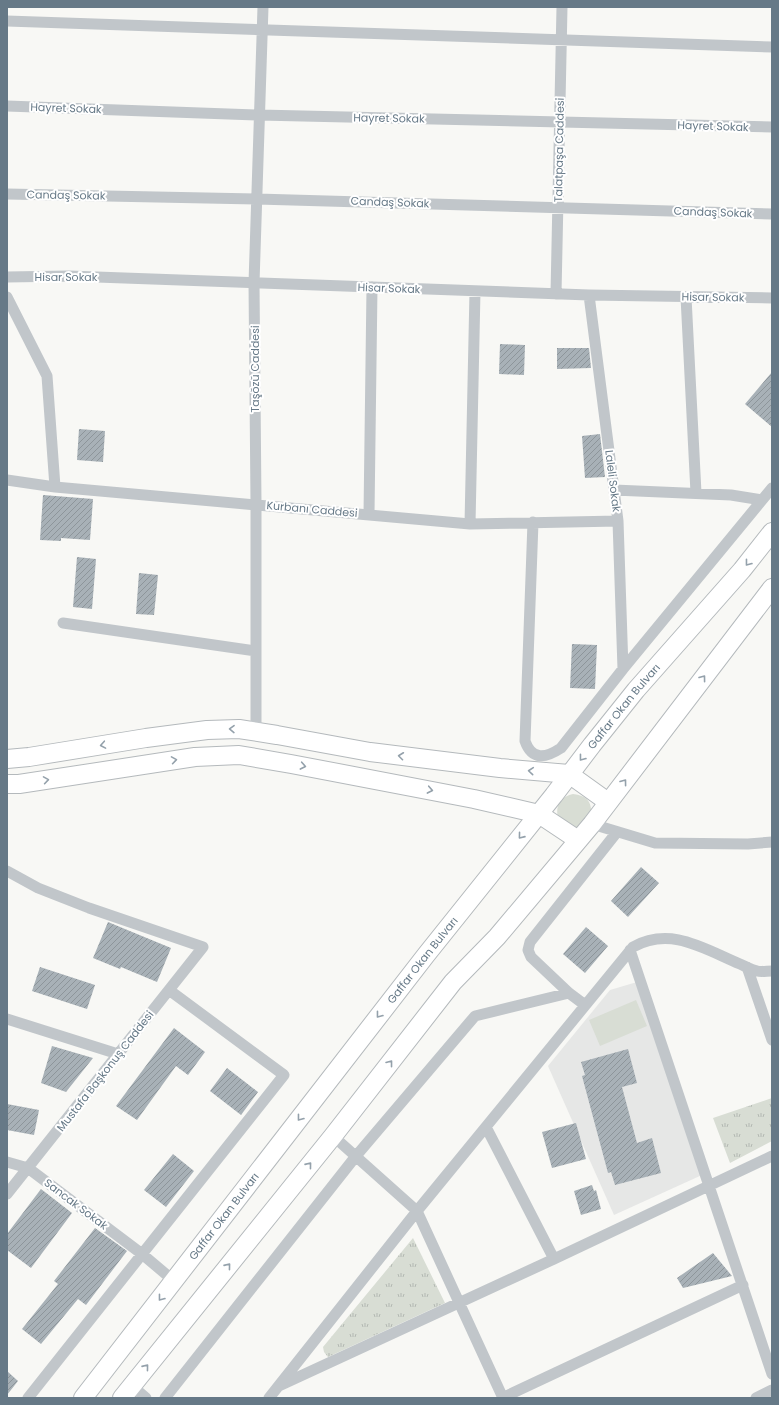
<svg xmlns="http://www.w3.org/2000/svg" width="779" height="1405" font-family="Poppins,sans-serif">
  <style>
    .built { fill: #e6e7e6 }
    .green { fill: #d8ddd4 }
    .park { fill: url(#park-tufts) }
    .building { fill: url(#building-hatch) }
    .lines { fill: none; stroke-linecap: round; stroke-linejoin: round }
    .trunk-casing { stroke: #b4b9bc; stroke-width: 20 }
    .minor { stroke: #c1c6ca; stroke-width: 11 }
    .trunk { stroke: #fff; stroke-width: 18 }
    .oneway { stroke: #94a1ab }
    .labels { text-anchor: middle; stroke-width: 4; stroke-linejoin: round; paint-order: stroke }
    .street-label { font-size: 11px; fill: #667987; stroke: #fff }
  </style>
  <defs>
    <pattern id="park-tufts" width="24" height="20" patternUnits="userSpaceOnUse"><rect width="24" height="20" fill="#d8ddd4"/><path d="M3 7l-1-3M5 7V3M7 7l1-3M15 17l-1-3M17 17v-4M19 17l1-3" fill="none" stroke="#b3b8b2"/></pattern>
    <pattern id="building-hatch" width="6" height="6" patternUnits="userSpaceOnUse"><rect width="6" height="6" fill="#a8b1b7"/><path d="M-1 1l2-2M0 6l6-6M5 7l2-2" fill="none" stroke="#8d959a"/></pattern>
  </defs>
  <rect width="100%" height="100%" fill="#f8f8f5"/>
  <!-- built -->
  <path class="built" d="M637 982 702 1175 614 1215 548 1066 610 990Z"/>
  <!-- green -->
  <path class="green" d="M573 794C591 796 593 806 590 821L574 830 558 818C555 806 560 797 573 794Z
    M636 1000 647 1026 600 1046 589 1020Z"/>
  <!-- park -->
  <path class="park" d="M772 1098V1141L730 1163 713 1118Z
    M413 1238 445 1303 328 1357 324 1352 323 1347Z"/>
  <!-- building -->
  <path class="building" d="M500 344 525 345 524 375 499 374Z
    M557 348H589L591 368 557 369Z
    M772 372V427L745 404Z
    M79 429 105 431 103 462 77 460Z
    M600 434 605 477 585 478 582 436Z
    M43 495 93 499 90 540 61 538V541L40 540Z
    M77 557 96 559 92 609 73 607Z
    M139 573 158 575 154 615 136 614Z
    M572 644 597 645 595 689 570 688Z
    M641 867 659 883 628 917 611 901Z
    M108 922 171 948 157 982 121 967 120 969 93 958Z
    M586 927 608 946 585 973 563 954Z
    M40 967 95 985 87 1009 32 991Z
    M174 1028 205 1052 188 1075 176 1066 137 1120 116 1106Z
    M52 1046 93 1058 66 1092 41 1083Z
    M628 1049 637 1083 622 1087 637 1143 652 1138 661 1173 615 1185 611 1172 608 1173 582 1076 585 1075 581 1062Z
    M227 1068 258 1092 241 1115 210 1091Z
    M7 1104 39 1110 34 1135 7 1130Z
    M576 1123 586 1159 552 1168 542 1132Z
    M173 1154 194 1171 166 1207 144 1190Z
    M592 1185 594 1191 596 1190 601 1209 581 1215 574 1191Z
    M41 1189 72 1213 31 1268 7 1250V1234Z
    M95 1228 127 1251 86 1305 78 1299 41 1344 22 1329 58 1284 54 1281Z
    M713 1253 732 1276 683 1288 677 1278Z
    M7 1371 18 1381 7 1395Z"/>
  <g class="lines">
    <defs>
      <g id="trunk">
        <path d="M7 759 29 757 146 738 207 730 239 729 277 735 370 752 500 768 569 774 608 802"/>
        <path d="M7 784H19L195 757 239 755 291 764 474 799 539 814 578 840"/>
        <path id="s1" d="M83 1398 426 955 554 795 592 745 636 690 742 570 772 532"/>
        <path d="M122 1398 333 1136 453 982 497 937 592 824 772 588"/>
      </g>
    </defs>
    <!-- trunk casing -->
    <use href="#trunk" class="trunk-casing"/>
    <!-- minor -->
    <path class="minor" d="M7 21 772 47
      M7 106 259 115 772 127
      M7 194 257 199 772 214
      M7 277 69 276 589 295 772 298
      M556 294 562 7
      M589 295 618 521 623 669
      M7 297 47 376 55 487
      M686 297 696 493
      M7 480 55 487 470 524 618 521
      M614 490 731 495 762 500
      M369 514 372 287
      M533 522 525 741C532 761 546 758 561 748L623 669 772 488
      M470 524 475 291
      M63 623 256 651
      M256 731V503L254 283 263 7
      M592 824 655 843 748 844 772 842
      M7 871 38 888 89 908 203 947 7 1194
      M630 950 772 1374
      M747 967 772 1040
      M585 1005 569 993 531 957 528 950 530 942 617 832
      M7 1019 118 1054
      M486 1127 554 1259
      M333 1136 417 1211 503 1398
      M7 1162 28 1168 142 1254 174 1281
      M281 1385 554 1259 772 1156
      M132 1386 146 1398
      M28 1398 284 1075 169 990
      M165 1398 356 1156 475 1016 569 993
      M269 1398 417 1211 633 947C671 926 704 949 740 964 745 966 751 970 757 971 761 972 767 971 772 971
      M502 1398 743 1285
      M756 1398 772 1390"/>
    <!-- trunk -->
    <use href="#trunk" class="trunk"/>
  </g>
  <!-- one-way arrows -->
  <defs><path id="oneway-chevron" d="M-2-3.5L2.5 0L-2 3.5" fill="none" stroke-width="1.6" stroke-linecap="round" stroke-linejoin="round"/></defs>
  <g class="oneway">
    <use href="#oneway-chevron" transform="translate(748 563) rotate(128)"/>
    <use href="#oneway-chevron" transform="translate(703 678) rotate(-53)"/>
    <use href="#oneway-chevron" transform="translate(232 729) rotate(-179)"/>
    <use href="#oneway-chevron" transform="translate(103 745) rotate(170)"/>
    <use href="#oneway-chevron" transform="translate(401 756) rotate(-173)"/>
    <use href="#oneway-chevron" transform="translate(582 758) rotate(128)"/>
    <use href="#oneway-chevron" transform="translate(174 760) rotate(-9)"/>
    <use href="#oneway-chevron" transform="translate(303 766) rotate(11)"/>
    <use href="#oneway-chevron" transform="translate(531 771) rotate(-175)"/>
    <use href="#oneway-chevron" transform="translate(46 780) rotate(-9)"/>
    <use href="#oneway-chevron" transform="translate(624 782) rotate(-53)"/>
    <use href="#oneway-chevron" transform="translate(430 790) rotate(11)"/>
    <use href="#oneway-chevron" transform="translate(521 836) rotate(129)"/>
    <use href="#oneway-chevron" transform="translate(379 1015) rotate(128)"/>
    <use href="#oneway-chevron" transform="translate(390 1063) rotate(-52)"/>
    <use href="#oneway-chevron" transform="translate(300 1118) rotate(128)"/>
    <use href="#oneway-chevron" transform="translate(309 1165) rotate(-51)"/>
    <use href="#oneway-chevron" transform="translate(228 1266) rotate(-51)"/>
    <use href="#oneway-chevron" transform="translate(161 1298) rotate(128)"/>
    <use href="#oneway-chevron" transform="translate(146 1367) rotate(-51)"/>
  </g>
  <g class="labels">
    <!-- street labels -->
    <g class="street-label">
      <text transform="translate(66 108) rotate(2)" y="4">Hayret Sokak</text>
      <text transform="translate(389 118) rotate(1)" y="4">Hayret Sokak</text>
      <text transform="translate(713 126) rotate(2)" y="4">Hayret Sokak</text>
      <text transform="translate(559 150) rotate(-89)" y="4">Talatpaşa Caddesi</text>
      <text transform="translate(66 195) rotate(1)" y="4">Candaş Sokak</text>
      <text transform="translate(390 202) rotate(2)" y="4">Candaş Sokak</text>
      <text transform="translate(713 212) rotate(2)" y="4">Candaş Sokak</text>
      <text x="66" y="281">Hisar Sokak</text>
      <text transform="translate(389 288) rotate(2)" y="4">Hisar Sokak</text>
      <text transform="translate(713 297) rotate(1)" y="4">Hisar Sokak</text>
      <text transform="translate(255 369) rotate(-90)" y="4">Taşözü Caddesi</text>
      <text transform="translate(613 481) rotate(83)" y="4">Laleli Sokak</text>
      <text transform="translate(312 509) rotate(5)" y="4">Kurbanı Caddesi</text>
      <text dy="4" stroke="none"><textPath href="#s1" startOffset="878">Gaffar Okan Bulvarı</textPath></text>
      <text dy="4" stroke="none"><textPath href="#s1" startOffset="554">Gaffar Okan Bulvarı</textPath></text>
      <text transform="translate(105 1071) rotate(-52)" y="4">Mustafa Başkonuş Caddesi</text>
      <text transform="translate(76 1204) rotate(37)" y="4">Sancak Sokak</text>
      <text dy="4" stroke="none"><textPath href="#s1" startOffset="230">Gaffar Okan Bulvarı</textPath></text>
    </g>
  </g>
  <!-- border -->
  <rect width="779" height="1405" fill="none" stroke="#667987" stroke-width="16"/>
</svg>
